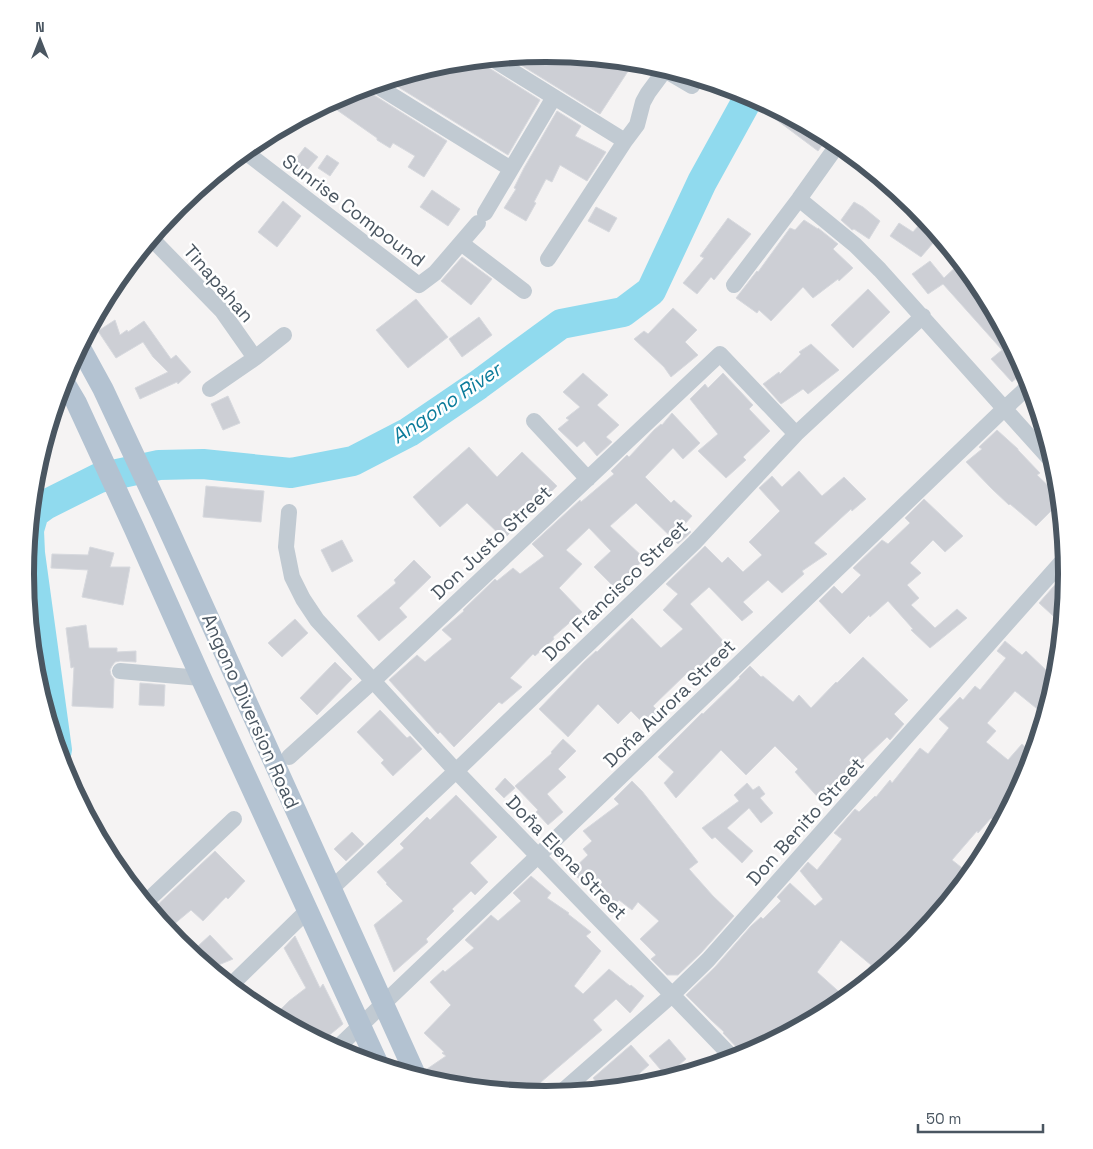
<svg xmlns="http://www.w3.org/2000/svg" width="1093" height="1149" font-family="'Space Grotesk',sans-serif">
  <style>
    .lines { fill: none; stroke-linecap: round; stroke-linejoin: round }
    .river { stroke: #90daee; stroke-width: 30 }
    .building { fill: #cdcfd5; stroke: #d7d9de }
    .minor { stroke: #c1cad2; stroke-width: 16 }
    .major { stroke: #b3c2d1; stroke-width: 21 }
    .labels { text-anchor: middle; stroke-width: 5; stroke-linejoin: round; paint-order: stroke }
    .street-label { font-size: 19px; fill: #4a5661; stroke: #fff }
    .water-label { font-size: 20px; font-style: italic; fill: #0c7c9b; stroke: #fff }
    .rim { fill: none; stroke: #4a5661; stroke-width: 6 }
  </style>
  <rect width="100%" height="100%" fill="#f5f3f3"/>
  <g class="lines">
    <!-- river -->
    <path class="river" d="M29 530 34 513 45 505 99 478 159 465 203 464 291 473 353 461 409 432 478 385 561 324 623 312 651 291 702 182 750 95
      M29 531 30 553 57 750"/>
  </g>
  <!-- building -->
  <path class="building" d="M547 53 568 55 634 62 600 114 508 57Z
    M481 59 482 63 486 66 540 100 508 155 387 80 445 63Z
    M365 87 369 92 447 141 424 177 408 167 415 156 393 143 390 148 377 140V138L327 103 347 93Z
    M770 105 828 137 818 151 766 112Z
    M557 111 581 126 575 136 606 152 587 181 560 165 552 182 546 179 534 202 536 203 526 221 504 208 516 189 514 188 524 168Z
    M305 147 318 157 300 179 288 169Z
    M327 155 339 163 330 176 318 168Z
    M432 190 460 209 448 226 420 207Z
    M283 201 301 216 277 247 258 232Z
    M854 202 863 207 880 221 869 239 854 229 852 230 841 220Z
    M596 207 617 218 609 232 588 221Z
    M728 218 751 234 714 280 711 277 697 294 683 283 704 258 700 256Z
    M925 218 940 235 921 257 890 236 899 223 913 232Z
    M804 220 818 229V228L838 244 833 249 853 268 839 281 838 279 813 298 803 287 771 321 759 310 757 313 736 298 757 271 758 272 790 228 795 230Z
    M462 257 492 279 471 305 441 281Z
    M930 261 944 278 961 262 980 285 1026 370 1012 382 991 359 1002 350 943 284 928 294 912 274Z
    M868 289 890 312 853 348 831 325Z
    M416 299 448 337 408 368 376 330Z
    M673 308 697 330 685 342 698 355 671 377 664 367 634 339 644 331 648 334Z
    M479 317 492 335 462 357 449 339Z
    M115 320 120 335 127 330 128 332 144 321 171 359 176 355 191 372 178 384 177 382 140 399 135 388 168 372 153 357 143 342 116 358 98 331Z
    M811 344 839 370 808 394 803 389 781 404 763 384 779 372 780 374 801 354 799 352Z
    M583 373 608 395 597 405 619 425 606 437 612 442 597 456 584 441 577 447 558 429 569 420 566 418 580 407 563 392Z
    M723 373 753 405 749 409 770 431 743 457 746 460 726 478 698 451 718 434 690 399 705 384 708 388Z
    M228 396 240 423 223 430 211 404Z
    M672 413 700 443 683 459 673 448 645 477 671 503 674 500 692 516 684 525 691 532 678 544 636 503 610 526 645 559 626 576 633 583 621 594 594 567 611 551 589 528 566 550 582 564 559 588 582 612 553 637 554 639 535 656 533 654 510 678 522 687 502 704 499 702 454 747 440 732 438 734 389 680 417 655 425 662 452 639 442 630 464 611 463 610 495 579 497 581 513 568 520 574 544 556 532 544 580 500 581 502 614 474 611 471 627 455 629 457 654 430 661 424 662 425Z
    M997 430 1018 449V450L1040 473 1037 475 1060 497 1061 501 1036 526 1010 504 1009 505 992 489 966 462 982 449 979 447Z
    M469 447 497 477 522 452 557 486 504 539 467 503 440 527 413 497Z
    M799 471 822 496 844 477 866 499 852 511 851 509 814 543 827 554 802 571 804 574 782 593 768 580 743 602 753 612 742 621 709 587 690 604 725 643 704 662 706 664 692 676 688 672 653 706 659 712 645 725 631 711 618 724 598 704 568 737 539 709 584 662 596 651 597 652 632 618 661 648 683 629 663 610 678 594 666 584 705 546 722 563 728 557 743 572 762 555 749 542 780 511 759 488 772 476 782 487Z
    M206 486 264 491 261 522 203 517Z
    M924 499 963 536 945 552 933 540 910 563 921 573 907 585 919 598 911 605 935 628 957 609 967 618 930 648 911 630 913 629 888 601 870 617 869 615 850 634 819 601 834 586 842 594 861 575 853 568 882 540 888 544 910 523 905 518Z
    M342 540 353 561 332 572 321 550Z
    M90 547 114 553 110 567H130L123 605 82 597 88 570 51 568 52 554 88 555Z
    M414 560 431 577 399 608 407 617 379 641 357 616 396 583 394 580Z
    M1068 570V574L1063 625 1039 603Z
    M295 619 308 633 282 657 268 643Z
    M86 625 89 648H117V652L136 651V662L120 661 115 662 112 666 110 670 111 675 114 679 113 708 72 706 74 667 71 668 66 628Z
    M1005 641 1022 655 1026 651 1048 672 1045 675 1056 684 1050 701 1041 712 1015 691 987 723 996 731 986 742 1008 760 1022 744 1034 755 1028 774 1020 790 1005 806 1009 809 1000 827 991 818 978 833 977 831 952 860 971 875 915 943 859 989 854 984 871 965 841 940 817 972 847 999 836 1008 744 1057 742 1053 723 1033 724 1032 711 1020 686 995 715 967 751 926 761 917 763 919 781 901 777 897 790 883 815 906 823 899 800 871 808 862 817 870 842 839 834 833 855 809 859 812 875 796 876 797 890 780 892 783 920 748 928 754 949 728 939 719 960 697 963 700 975 686 980 690 1006 658 997 651Z
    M863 657 908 700 894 714 904 724 890 740 887 737 863 760 864 761 852 773 853 774 824 804 795 772 798 769 775 746 746 775 721 750 676 798 664 783 674 772 658 757 702 713 703 714 740 678 739 677 750 666 761 677 763 676 793 702 799 695 811 708 836 682 837 683Z
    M335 662 352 679 317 715 300 698Z
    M140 683 165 685 164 706 139 705Z
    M380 710 407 738 410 736 422 749 393 776 381 763 384 760 357 732Z
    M563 739 576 751 558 769 566 777 547 794 563 812 548 825 536 812 538 810 515 786 552 753 551 752Z
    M505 778 515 788 504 798 495 789Z
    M632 781 642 791 698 862 689 869 713 896 734 916 701 953 678 975H667L651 959 656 955 640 939 659 921 638 902 632 910 619 900 613 907 582 882 571 871 588 855 583 849 592 841 583 831 619 804 614 799Z
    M747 783 753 790 759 786 765 794 760 798 773 813 761 823 749 808 727 828 753 851 742 863 715 837 712 839 702 828 739 801 734 795Z
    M456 795 497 837 470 863 488 882 475 895 471 891 452 909 454 911 426 939 428 942 394 972 374 925 403 901 386 884 387 883 377 872 404 848 400 844 427 817 430 820Z
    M352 832 364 844 346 861 334 849Z
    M215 851 245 881 228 899 226 897 203 921 191 910 167 930 151 911Z
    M531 876 551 893 547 898 569 913 568 914 591 932 586 936 601 951 574 986 583 994 609 969 630 986 631 985 644 996 630 1013 616 999 593 1020 602 1030 527 1094 467 1088 454 1076 445 1083 427 1069 446 1056 442 1053 444 1052 424 1033 451 1005 430 982 443 970 445 972 474 948 465 940 491 915 498 921 521 901 513 893Z
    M210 935 233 959 216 966 198 946Z
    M295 936 320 988 323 984 343 1024 321 1042 273 1017 289 1001 306 988 284 948Z
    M669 1039 686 1059 666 1076 649 1056Z
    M631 1045 649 1065 623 1088 603 1090 593 1078Z"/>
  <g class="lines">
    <!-- minor -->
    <path class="minor" d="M491 58 625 141
      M658 66 692 86
      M374 84 511 169
      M244 151 419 285 435 273 478 223
      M799 199 855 245 880 270 1056 466
      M485 213 554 97
      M151 238 222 311 255 358
      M461 243 524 291
      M548 259 625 141 637 125 643 102 648 93 665 70
      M734 285 799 199 839 143
      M210 389 255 358 284 335
      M534 421 588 479
      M289 512 286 547 292 577 303 599 317 620 456 771 735 1060
      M120 671 201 678
      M289 757 373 681 720 354 796 434
      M331 889 456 771 694 543 796 434 923 316
      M145 903 234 819
      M230 986 308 910
      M335 1050 753 650 1004 409 1031 384
      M558 1095 672 995 708 960 1066 557"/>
    <!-- major -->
    <path class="major" d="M80 347 103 389 162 515 417 1078
      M63 380 76 402 134 528 201 678 379 1066"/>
  </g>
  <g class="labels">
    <!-- street labels -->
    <g class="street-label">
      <text transform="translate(354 210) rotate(37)" y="7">Sunrise Compound</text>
      <text transform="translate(219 283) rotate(49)" y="7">Tinapahan</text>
      <text transform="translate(491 542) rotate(-43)" y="7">Don Justo Street</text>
      <text transform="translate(615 590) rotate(-44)" y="7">Don Francisco Street</text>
      <text transform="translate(669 703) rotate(-44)" y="7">Doña Aurora Street</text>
      <text transform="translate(251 711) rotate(66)" y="7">Angono Diversion Road</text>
      <text transform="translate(805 821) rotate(-48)" y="7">Don Benito Street</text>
      <text transform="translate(567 857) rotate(46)" y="7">Doña Elena Street</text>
    </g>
    <!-- water labels -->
    <g class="water-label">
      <text transform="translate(446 403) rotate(-34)" y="7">Angono River</text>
    </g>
  </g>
  <!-- crop -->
  <path d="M0 0H1093V1149H0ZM34 574a512 512 0 1 1 1024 0a512 512 0 1 1-1024 0Z" fill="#fff" fill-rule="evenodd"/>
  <path class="rim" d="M34 574a512 512 0 1 1 1024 0a512 512 0 1 1-1024 0Z"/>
  <!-- north arrow -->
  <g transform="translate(40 40)" stroke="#ffffff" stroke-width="4" paint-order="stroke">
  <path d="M0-4L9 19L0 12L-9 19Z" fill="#4a5661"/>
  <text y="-8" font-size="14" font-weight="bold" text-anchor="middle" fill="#4a5661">N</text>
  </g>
  <!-- scale -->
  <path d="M918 1124v8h125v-8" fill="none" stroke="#4a5661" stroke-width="2.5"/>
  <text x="926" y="1124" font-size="15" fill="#4a5661" stroke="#ffffff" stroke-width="4" paint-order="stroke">50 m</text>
</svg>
